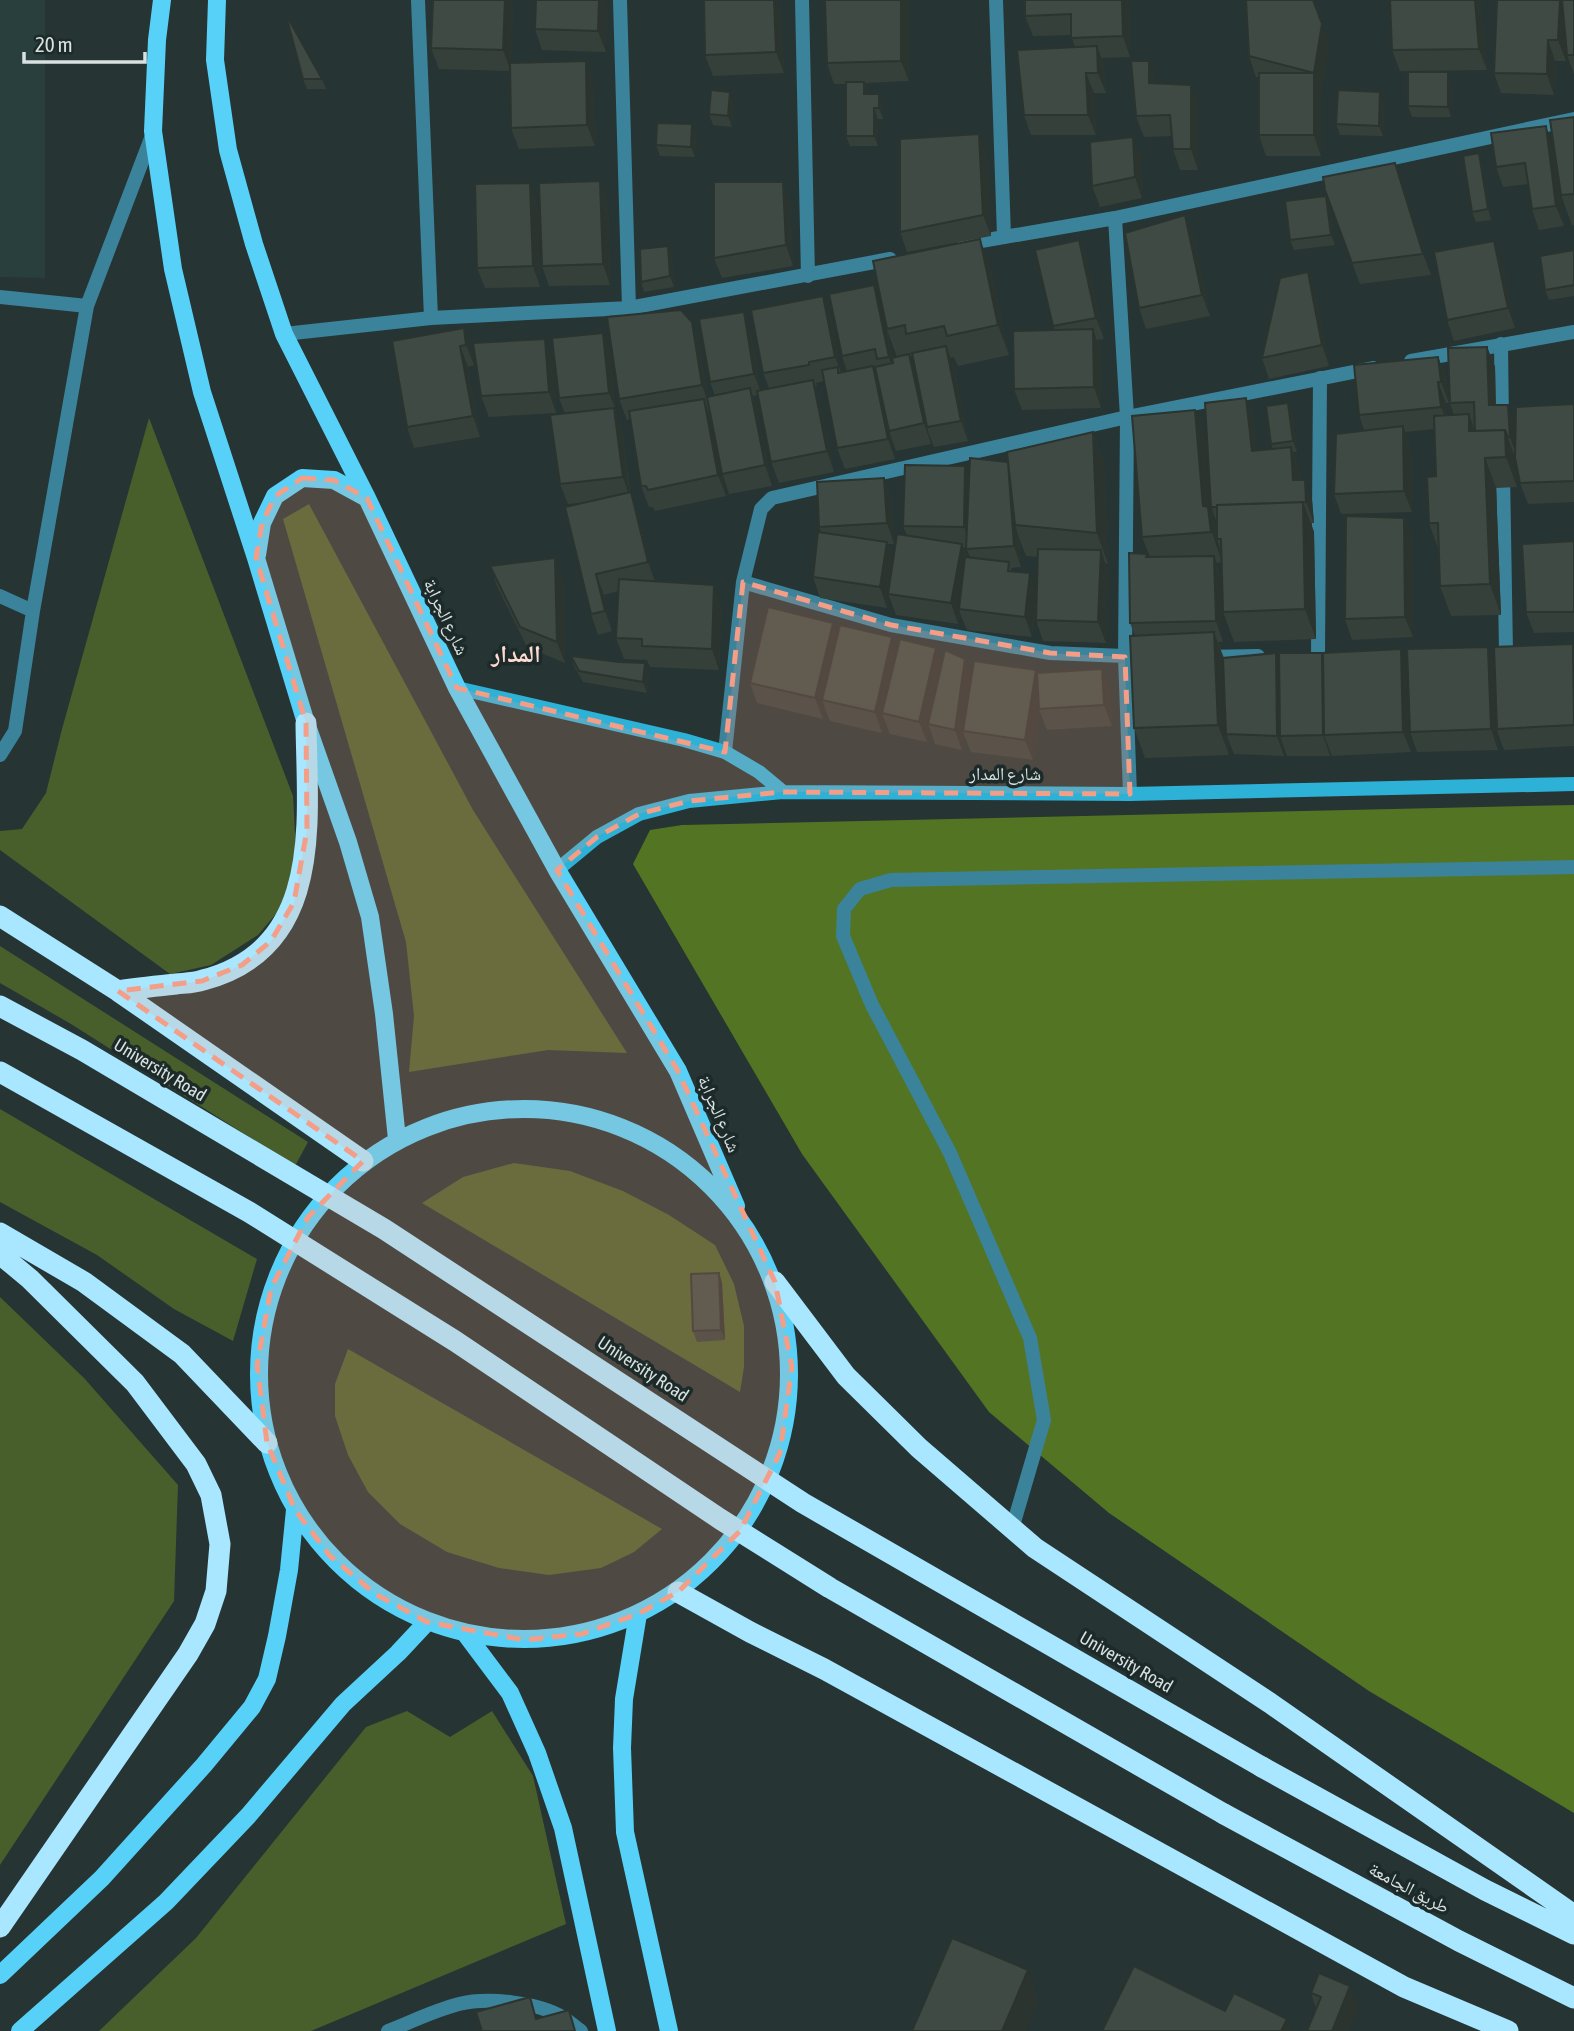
<svg xmlns="http://www.w3.org/2000/svg" width="1574" height="2031" font-family="'Asap Condensed','Noto Naskh Arabic',sans-serif">
  <style>
    .built { fill: #293f3d }
    .green { fill: #485f2c }
    .forest { fill: #537523 }
    .lines { fill: none; stroke-linecap: round; stroke-linejoin: round }
    .lane { stroke: #3b839b; stroke-width: 14 }
    .street { stroke: #3b839b; stroke-width: 14 }
    .secondary { stroke: #2db1d7; stroke-width: 14 }
    .primary { stroke: #57d1f8; stroke-width: 18 }
    .highway { stroke: #a8e7ff; stroke-width: 21 }
    .highway-bridge { stroke: #a8e7ff; stroke-width: 21 }
    .wall { fill: #35403a; fill-rule: evenodd }
    .shaded-wall { fill: #2b342f }
    .building { fill: #3e4a43; stroke: #2b342f; stroke-width: 2 }
    .marked { fill: #f49e87; fill-opacity: 0.2; stroke: #f49e87; stroke-width: 5; stroke-dasharray: 14 9; stroke-linejoin: round }
    .labels { text-anchor: middle; stroke-width: 7; stroke-linejoin: round; paint-order: stroke }
    .street-label { font-size: 18px; fill: #d9e2e1; stroke: #1c2a29 }
    .district-label { font-size: 24px; font-weight: bold; fill: #fddbd2; stroke: #1c2a29 }
  </style>
  <rect width="100%" height="100%" fill="#263433"/>
  <!-- built -->
  <path class="built" d="M0 0H45V278L0 277Z"/>
  <!-- green -->
  <path class="green" d="M149 418 293 796 298 888 258 935 211 965 170 974 0 850V831L22 829 46 793 62 729Z
    M309 504 473 810 627 1053 548 1050 409 1072 414 1016 406 942 283 519Z
    M0 946 308 1142 295 1166 71 1024 0 983Z
    M0 1109 257 1259 233 1341 174 1309 97 1255 0 1202Z
    M514 1163 570 1171 623 1191 669 1215 715 1245 734 1284 744 1326V1367L740 1392 422 1203 463 1177Z
    M0 1297 84 1378 178 1485 174 1601 0 1865Z
    M348 1349 662 1529 634 1552 601 1568 549 1575 499 1568 447 1552 400 1524 368 1492 348 1455 335 1416V1384Z
    M407 1711 450 1737 492 1711 533 1776 566 1924 311 2031H99L196 1938 366 1727Z"/>
  <!-- forest -->
  <path class="forest" d="M1574 805V1813L1369 1691 1109 1513 989 1412 802 1154 633 864 650 830 682 825Z"/>
  <g class="lines">
    <!-- lane -->
    <path class="lane" d="M1012 1529 1044 1420 1030 1338 950 1153 872 1005 843 936 844 909 860 889 891 880 1574 867"/>
    <!-- street -->
    <path class="street" d="M418 0 431 318
      M620 0 629 308
      M802 0 808 276
      M996 0 1004 236
      M1115 218 1127 417 1125 657 1130 794
      M964 244 1115 218 1574 119
      M0 297 87 306
      M284 334 431 318 629 308 890 259
      M1501 344 1502 423
      M1411 361 1574 332
      M1503 472 1506 652
      M743 582 891 625 1050 653 1149 657
      M0 596 33 611
      M1318 656 1320 378
      M1204 657 1258 656
      M725 752 743 582 761 509 772 498 1127 417 1373 368
      M0 755 15 731 33 611 87 306 153 133
      M388 2031C411 2022 435 2010 459 2004 487 1997 538 2002 564 2018 570 2022 575 2027 581 2031"/>
    <!-- secondary -->
    <path class="secondary" d="M457 688 684 740 725 752 759 772 783 792
      M557 870 597 837 639 814 689 801 783 792 1130 794 1574 784"/>
    <!-- primary -->
    <path class="primary" d="M162 0 157 40 153 131 173 269 202 392 256 558 306 723 348 842 370 917 384 1014 397 1139
      M217 0 215 60 228 150 254 244 284 334 367 498 457 688 557 870 678 1071 736 1206
      M257 555 262 523 275 496 302 478 334 480 367 498
      M259 1374a265 265 0 1 1 530 0a265 265 0 1 1-530 0Z
      M638 1614 624 1699 622 1748 625 1832 669 2031
      M465 1633 510 1693 537 1753 563 1828 607 2031
      M0 1975 102 1878 204 1765 252 1707 267 1679 277 1636 289 1570 295 1510
      M20 2031 166 1902 248 1816 343 1704 398 1653 427 1622"/>
    <!-- highway -->
    <path class="highway" d="M0 916 118 991 363 1161
      M118 991C137 988 157 986 176 984 185 983 194 983 203 980 325 948 307 821 306 723
      M0 1233 84 1282 182 1354 267 1443
      M0 1254 30 1279 135 1383 196 1464 211 1495 220 1544 216 1591 205 1624 188 1654 0 1927
      M775 1282 846 1376 919 1448 1035 1548 1270 1703 1574 1915
      M678 1592 750 1632 824 1669 1404 1987 1508 2031
      M1262 1767 1485 1890 1574 1934
      M1224 1814 1459 1941 1574 1998"/>
    <!-- highway-bridge -->
    <path class="highway-bridge" d="M0 1006 82 1050 384 1229 803 1503 1262 1767
      M0 1072 249 1212 455 1341 720 1519 830 1588 1224 1814"/>
  </g>
  <!-- wall -->
  <path class="wall" d="M433 0H513L511 63 586 61 593 81 595 146 519 149 511 128 510 71 439 69 431 48Z
    M536 0H607L606 52 542 50 535 29Z
    M704 0H776L781 12 784 73 713 76 705 55Z
    M825 0H909V81L865 83 868 94 883 105V119H878V146H850L846 136V84H834L827 63Z
    M1025 0H1129L1130 57 1101 58 1104 66 1106 93H1094L1096 135H1031L1024 115 1075 47 1071 35 1033 36 1025 16Z
    M1390 0H1480L1487 70 1400 71 1392 50Z
    M1574 0V74L1567 55 1566 46V61H1555L1554 95 1501 93 1494 73Z
    M1329 44 1321 93V156H1266L1259 135V77H1256L1249 56Z
    M303 79H322L326 89H307Z
    M1156 81V84L1198 105V170H1180L1173 149 1172 136 1144 137 1136 116Z
    M1451 82V117H1412L1408 106Z
    M1384 102 1383 136 1340 135 1336 124Z
    M734 103 732 127 713 125 709 114Z
    M1574 117V225L1572 226 1561 195Z
    M692 124 696 135 695 157 660 156 656 145Z
    M1553 147 1564 226 1539 230 1532 209 1528 184 1503 187 1496 167Z
    M1479 153 1482 164 1491 220 1476 222 1472 212Z
    M987 155 991 236 907 252 900 232Z
    M1141 158 1142 198 1100 207 1092 186Z
    M1402 184 1431 275 1360 284 1325 190Z
    M1326 196 1330 207 1335 245 1294 250 1290 240Z
    M608 202 610 285 549 286 542 266Z
    M538 203 540 287 485 288 477 268Z
    M790 203 793 266 722 278 714 258Z
    M1185 215 1193 236 1210 316 1146 329 1139 308Z
    M1079 240 1087 261 1104 339 1097 340 1100 350 1101 408 1022 410 1014 389 1055 330 1053 326Z
    M668 246 672 256 674 287 644 292 641 282Z
    M1574 250V296L1549 300 1545 290Z
    M1502 262 1515 328 1454 341 1447 320Z
    M991 269 1009 355 958 366 954 357 950 358 954 367 968 441 934 447 929 433 931 444 896 451 890 434 895 459 845 469 837 448 824 381 816 383 817 386H815L820 401 834 472 779 483 771 462 758 395 753 396 757 409 772 486 729 494 721 469 726 496 655 511 653 507H649L641 486 630 419 627 420 619 399 692 322 699 343 708 397 715 396 710 382 751 333 761 390 769 388 763 373 823 296 831 317 842 373 847 371 842 356 881 304ZM887 330 897 357 892 358ZM913 356 916 375 910 357Z
    M1315 293 1329 366 1269 379 1262 358Z
    M464 328 471 349 474 365 468 367 480 437 414 448 407 427Z
    M603 333 611 353 616 413 622 429 630 492 638 512 655 582 722 606 719 670 650 667 647 660 624 659 616 638 618 591 604 595 612 631 598 635 591 614 583 503 568 504 560 484 565 414 559 398Z
    M1487 347 1495 367 1496 405 1515 424 1574 404V502L1528 504 1520 483 1516 465 1517 487 1496 488 1501 615 1451 616 1440 586 1439 551 1429 523 1436 476 1434 429 1405 432 1411 447 1412 512 1341 514 1334 494 1364 430 1359 415 1438 357 1446 377 1449 403H1446L1447 415H1454L1450 403Z
    M552 359 556 413 489 417 481 396Z
    M1246 398 1253 419 1257 451 1273 449 1271 444 1288 403 1292 414 1297 452H1293L1298 467 1299 480 1312 500 1314 523H1311L1314 532 1316 639 1234 642 1223 612 1222 562 1217 563 1223 642H1218L1224 658 1276 653 1279 663 1322 653 1323 657 1408 668 1495 667 1573 644 1574 647V746L1504 750 1497 731 1498 750 1417 752 1410 732 1411 752 1332 756 1330 751V756H1287L1284 748V756L1234 754 1228 739 1229 755 1145 758 1134 728 1135 636 1130 623 1147 554V557H1150L1142 537 1195 410 1206 441 1210 485ZM1212 509 1217 523V531L1213 519Z
    M1093 432 1104 462 1108 564 1105 563 1108 571 1106 643 1043 641 1036 620 1037 600 1032 637 967 630 960 613 958 624 896 615 889 596 887 608 820 598 813 577 821 532 819 527 884 478 891 498 894 544H888L893 560 907 536 903 526 965 466 969 477ZM1019 538 1026 556 1038 557 1037 592 1012 571 1011 568 1021 567ZM963 547 966 548 970 557H967Z
    M1404 518 1412 538 1413 637 1352 640 1345 619Z
    M1574 541V632L1534 633 1526 612Z
    M555 558 563 578 565 663 527 647 497 586 490 566Z
    M936 648 942 664 965 659 971 676 1036 670 1037 673 1102 669 1110 689 1112 726 1047 730 1040 712 1033 760 971 752 964 735 962 750 935 744 930 729 927 742 890 734 885 721 882 733 830 721 825 709 823 719 757 703 750 683 897 651Z
    M571 656 619 662 645 663 649 674 647 693 583 682 574 666Z
    M719 1273 722 1283 725 1340 697 1342 693 1331Z
    M1311 1993 1358 2007 1348 2031H1307L1316 2008Z"/>
  <!-- shaded-wall -->
  <path class="shaded-wall" d="M505 0H513L511 71 503 50Z
    M599 0H607L606 52 598 31Z
    M774 0H776L781 12 784 73 776 52Z
    M901 0H909V81L901 61Z
    M1122 0H1129L1130 57 1123 36Z
    M1475 0H1480L1487 70 1479 49Z
    M1560 0H1568L1566 61 1558 40Z
    M1322 24 1329 44 1321 93V156L1314 135V73Z
    M1548 40 1555 61 1554 95 1547 74Z
    M1097 46 1104 66 1106 93 1098 73Z
    M586 61 593 81 595 146 587 125Z
    M1149 61 1156 81V104L1149 83Z
    M1448 72 1451 82V117L1448 107Z
    M1086 73 1094 93 1096 135 1088 115Z
    M864 82 868 92V105L864 94Z
    M1191 85 1198 105V170L1191 149Z
    M730 92 734 103 732 127 728 116Z
    M1380 92 1384 102 1383 136 1379 126Z
    M879 94 883 105V119L879 108Z
    M874 108 878 119V146L874 136Z
    M692 124 696 135 695 157 691 147Z
    M1546 126 1553 147 1564 226 1556 206Z
    M979 134 987 155 991 236 983 215Z
    M1133 137 1141 158 1142 198 1135 177Z
    M1479 153 1482 164 1491 220 1488 209Z
    M1395 163 1402 184 1431 275 1423 254Z
    M600 181 608 202 610 285 603 264Z
    M783 182 790 203 793 266 786 245Z
    M530 183 538 203 540 287 533 266Z
    M1326 196 1330 207 1335 245 1331 235Z
    M1185 215 1193 236 1210 316 1202 295Z
    M980 239 991 269 1009 355 998 325Z
    M1079 240 1087 261 1104 339 1096 318Z
    M1494 241 1502 262 1515 328 1508 308Z
    M668 246 672 256 674 287 670 276Z
    M1308 272 1315 293 1329 366 1322 345Z
    M874 285 882 306 896 378 889 357Z
    M823 296 831 317 843 377 835 357Z
    M744 312 751 333 762 395 754 374Z
    M692 322 699 343 709 405 702 385Z
    M464 328 471 349 474 365 466 345Z
    M1093 329 1100 350 1101 408 1094 387Z
    M603 333 611 353 617 413 609 393Z
    M545 339 552 359 556 413 549 392Z
    M460 346 468 367 480 437 473 416Z
    M946 346 954 367 968 441 961 421Z
    M1487 347 1495 367 1496 426 1489 405Z
    M909 354 916 375 927 427 931 444 924 423Z
    M1438 357 1446 377 1449 403 1441 382Z
    M873 366 881 387 895 459 888 439Z
    M813 380 820 401 834 472 827 451Z
    M1438 382 1446 403 1449 427 1441 407Z
    M750 388 757 409 772 486 765 465Z
    M1246 398 1253 419 1260 472 1252 451Z
    M704 399 711 419 726 496 718 475Z
    M1288 403 1292 414 1297 452 1293 441Z
    M1508 405 1516 426 1517 457 1510 437Z
    M614 408 622 429 630 498 623 477Z
    M1195 410 1206 441 1213 519 1219 537 1217 539 1220 548 1222 562 1203 506Z
    M1469 414 1477 437 1469 431Z
    M1403 426 1411 447 1412 512 1404 491Z
    M1505 430 1516 460 1517 487 1506 457Z
    M1093 432 1104 462 1108 564 1097 533Z
    M1291 447 1298 467 1301 500 1293 480Z
    M1485 458 1496 488 1501 615 1490 584Z
    M1008 462 1015 525 1019 538 1021 567 1014 546Z
    M965 466 973 487 972 548 964 527Z
    M884 478 891 498 894 544 887 523Z
    M1305 480 1312 500 1314 523 1306 502Z
    M631 492 638 512 655 582 648 562Z
    M1303 502 1314 532 1316 639 1305 609Z
    M1404 518 1412 538 1413 637 1405 617Z
    M887 542 894 562 888 594 889 596 887 608 880 587Z
    M962 544 969 565 959 609 960 613 958 624 951 603Z
    M1101 550 1108 571 1106 643 1098 622Z
    M1214 556 1222 577 1223 642 1216 621Z
    M555 558 563 578 565 663 557 642Z
    M1030 573 1037 594 1032 637 1025 617Z
    M596 574 604 595 612 631 605 611Z
    M714 585 722 606 719 670 712 649Z
    M833 623 840 644 822 700 825 708 823 719 815 698Z
    M1214 632 1225 663 1226 734 1228 739 1229 755 1218 725Z
    M892 637 899 658 882 713 885 721 882 733 875 712Z
    M1488 647 1495 667 1498 750 1491 729Z
    M936 648 944 669 928 724 930 730 927 742 919 722Z
    M1401 649 1408 670 1411 752 1403 732Z
    M1276 653 1283 674 1280 736 1284 748V756L1277 736Z
    M1322 653 1329 673 1324 735 1330 751V756L1323 735Z
    M965 659 973 680 963 731 964 735 962 750 955 730Z
    M645 663 649 674 647 693 643 682Z
    M1102 669 1110 689 1112 726 1104 705Z
    M1036 670 1043 691 1039 709 1040 712 1033 760 1025 740Z
    M719 1273 722 1283 725 1340 721 1330Z
    M1028 1970 1039 2001 1026 2031H1002Z
    M1350 1986 1358 2007 1348 2031H1332Z
    M1287 2019 1292 2031H1281Z"/>
  <!-- building -->
  <path class="building" d="M433 0H505L503 50 431 48Z
    M536 0H599L598 31 535 29Z
    M704 0H774L776 52 705 55Z
    M825 0H901V61L827 63Z
    M1025 0H1122L1123 36 1071 38V14L1025 16Z
    M1246 0H1313L1322 24 1314 73 1249 56Z
    M1390 0H1475L1479 49 1392 50Z
    M1497 0H1560L1558 40H1548L1547 74 1494 73Z
    M1562 0H1574V55H1567Z
    M288 18 322 79H303L287 19Z
    M1097 46 1098 73H1086L1088 115H1024L1017 50Z
    M586 61 587 125 511 128 510 63Z
    M1131 61H1149V83L1191 85V149H1173L1170 115 1136 116Z
    M1408 72H1448V107L1408 106Z
    M1259 73H1314V135H1259Z
    M846 82H864V94H879V108H874V136H846Z
    M711 90 730 92 728 116 709 114Z
    M1338 90 1380 92 1379 126 1336 124Z
    M1574 117V194L1561 195 1550 120Z
    M657 123 692 124 691 147 656 145Z
    M1546 126 1556 206 1532 209 1525 163 1496 167 1491 133Z
    M979 134 983 215 900 232V139Z
    M1133 137 1135 177 1092 186 1090 142Z
    M1479 153 1488 209 1472 212 1463 156Z
    M1395 163 1423 254 1352 263 1325 190 1323 177Z
    M600 181 603 264 542 266 539 183Z
    M714 182H783L786 245 714 258Z
    M530 183 533 266 477 268 475 184Z
    M1326 196 1331 235 1290 240 1285 201Z
    M1185 215 1202 295 1139 308 1125 233Z
    M980 239 998 325 947 336 944 326 906 334 905 325 887 329 873 261Z
    M1079 240 1096 318 1053 326 1035 250Z
    M1494 241 1508 308 1447 320 1434 252Z
    M668 246 670 276 641 282 640 249Z
    M1574 250V285L1545 290 1540 256Z
    M1308 272 1322 345 1262 358 1280 278Z
    M874 285 889 357 877 359 875 349 842 356 829 294Z
    M823 296 835 357 809 362V365L763 373 751 310Z
    M681 310 692 322 702 385 619 399 607 317Z
    M744 312 754 374 710 382 699 319Z
    M464 328 466 345 460 346 473 416 407 427 392 341Z
    M1093 329 1094 387 1014 389 1013 331Z
    M603 333 609 393 559 398 552 338Z
    M545 339 549 392 481 396 473 343Z
    M946 346 961 421 927 427 912 353Z
    M1487 347 1489 405H1508L1510 437H1508L1505 430 1475 431 1474 402 1450 403 1448 348Z
    M909 354 924 423 889 431 875 367 893 363 892 358Z
    M1438 357 1441 382H1438L1441 407 1359 415 1354 365Z
    M873 366 888 439 837 448 822 370 838 367V373Z
    M813 380 827 451 771 462 757 391Z
    M750 388 765 465 722 474 707 397Z
    M1246 398 1252 451 1291 447 1293 480H1305L1306 502 1217 505V507H1211L1205 403Z
    M704 399 718 475 648 490 646 486H641L629 411Z
    M1288 403 1293 441 1271 444 1266 406Z
    M1574 404V481L1520 483 1515 458 1516 407Z
    M614 408 623 477 560 484 550 415Z
    M1195 410 1203 506 1208 507 1211 532 1142 537 1132 416Z
    M1469 414V431L1505 430 1506 457 1485 458 1490 584 1440 586 1438 523H1429L1427 477 1436 476 1434 416Z
    M1403 426 1404 491 1334 494 1336 434Z
    M1093 432 1097 533 1015 525 1007 452Z
    M970 458 1008 462 1014 546 966 549Z
    M905 465 965 466 964 527 903 526Z
    M884 478 887 523 819 527 817 482Z
    M631 492 648 562 596 574 605 611 591 614 565 507Z
    M1303 502 1305 609 1223 612 1221 539H1217V505Z
    M1346 516 1404 518 1405 617 1345 619Z
    M818 532 887 542 880 587 813 577Z
    M897 534 962 544 951 603 888 594Z
    M1574 541V612H1526L1522 544Z
    M1038 549 1101 550 1098 622 1036 620Z
    M1129 553 1147 554 1146 557 1214 556 1216 621 1130 623Z
    M965 557 1009 562 1008 571 1030 573 1025 617 959 609Z
    M555 558 557 642 520 627 490 566Z
    M619 579 714 585 712 649 642 646V639L616 638Z
    M768 607 833 623 815 698 750 683Z
    M840 625 892 637 875 712 822 700Z
    M1214 632 1218 725 1134 728 1130 636Z
    M900 639 936 648 919 722 882 713Z
    M1573 644 1574 725 1497 729 1494 647Z
    M1488 647 1491 729 1410 732 1407 649Z
    M1401 649 1403 732 1324 735 1323 653Z
    M945 650 965 659 955 730 928 724Z
    M1276 653 1277 736 1226 734 1223 658Z
    M1279 653H1322L1323 735 1280 736Z
    M571 656 619 662 645 663 643 682 579 671Z
    M974 661 1036 670 1025 740 963 731Z
    M1102 669 1104 705 1039 709 1037 673Z
    M719 1273 721 1330 693 1331 691 1274Z
    M952 1938 1028 1970 1002 2031H912Z
    M1134 1966 1225 2011 1234 1993 1287 2019 1281 2031H1102Z
    M1319 1973 1350 1986 1332 2031H1307L1321 1997 1311 1993Z
    M530 1997 536 2019 569 2010 575 2031H482L476 2012Z"/>
  <!-- marked area -->
  <path class="marked" d="M302 478 334 480 367 498 457 688 725 752 743 582 891 625 1050 653 1125 657 1130 794 783 792 689 801 639 814 597 837 557 870 678 1071 775 1282 792 1367 780 1453 740 1531 678 1592 638 1614 582 1634 524 1640 427 1622 375 1594 330 1556 295 1510 267 1443 257 1365 271 1288 308 1217 363 1161 118 991 202 981 242 965 271 941 294 902 307 830 306 723 256 558 262 523 275 496Z"/>
  <g class="labels">
    <!-- street labels -->
    <g class="street-label">
      <text transform="translate(446 617) rotate(65)" y="6">شارع الجرابة</text>
      <text x="1005" y="780">شارع المدار</text>
      <text transform="translate(160 1070) rotate(31)" y="6">University Road</text>
      <text transform="translate(719 1114) rotate(67)" y="6">شارع الجرابة</text>
      <text transform="translate(643 1369) rotate(33)" y="6">University Road</text>
      <text transform="translate(1126 1662) rotate(30)" y="6">University Road</text>
      <text transform="translate(1409 1888) rotate(28)" y="6">طريق الجامعة</text>
    </g>
    <!-- district labels -->
    <g class="district-label">
      <text x="516" y="662">المدار</text>
    </g>
  </g>
  <!-- scale -->
  <path d="M24 52v10h121v-10" fill="none" stroke="#d9e2e1" stroke-width="3.5"/>
  <text x="35" y="52" font-size="21" fill="#d9e2e1" stroke="#1c2a29" stroke-width="5" paint-order="stroke">20 m</text>
</svg>
